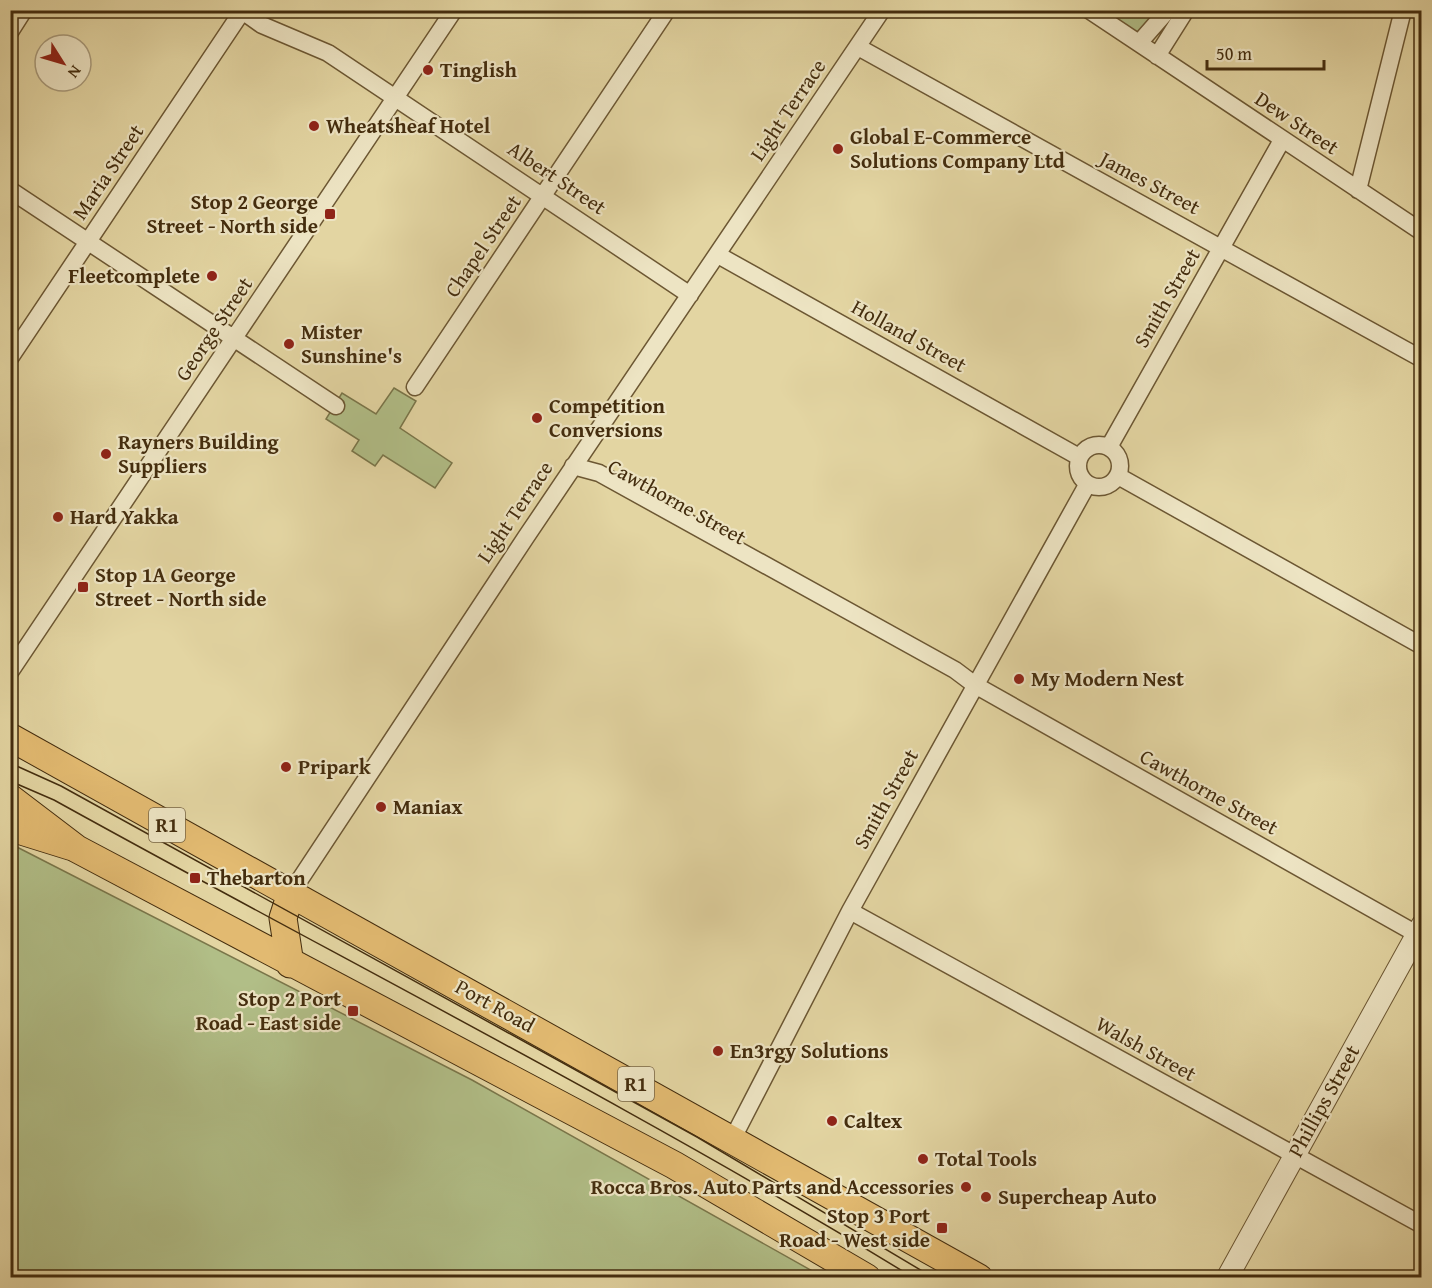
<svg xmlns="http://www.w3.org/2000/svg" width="1432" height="1288" font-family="'Gentium Book Plus',serif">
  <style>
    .green { fill: #b1be87; stroke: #7a764a; stroke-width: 1.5 }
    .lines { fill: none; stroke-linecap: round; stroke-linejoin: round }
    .minor-casing { stroke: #6c5733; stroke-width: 19 }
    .tertiary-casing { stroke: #6c5733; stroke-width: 23 }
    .primary-casing { stroke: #442d0e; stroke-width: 28 }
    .trunk-casing { stroke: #442d0e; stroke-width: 29 }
    .minor { stroke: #ede4c3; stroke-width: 16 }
    .tertiary { stroke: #ede4c3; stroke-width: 21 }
    .primary { stroke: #e2ba71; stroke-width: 26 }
    .trunk { stroke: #e2ba71; stroke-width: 27 }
    .tram { stroke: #442d0e; stroke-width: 1.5 }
    .poi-dot { fill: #8f2418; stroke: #ede4c3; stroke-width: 2 }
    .labels { text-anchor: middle; stroke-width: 4.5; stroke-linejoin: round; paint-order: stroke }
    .shield { fill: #ede4c3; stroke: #776444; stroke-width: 1.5 }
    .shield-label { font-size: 20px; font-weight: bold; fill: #442d0e }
    .poi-label { font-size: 21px; font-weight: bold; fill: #442d0e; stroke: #ede4c3; text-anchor: start }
    .street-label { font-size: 21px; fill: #442d0e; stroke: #ede4c3 }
  </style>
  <rect width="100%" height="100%" fill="#e3d5a2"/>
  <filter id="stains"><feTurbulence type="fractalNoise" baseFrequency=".00333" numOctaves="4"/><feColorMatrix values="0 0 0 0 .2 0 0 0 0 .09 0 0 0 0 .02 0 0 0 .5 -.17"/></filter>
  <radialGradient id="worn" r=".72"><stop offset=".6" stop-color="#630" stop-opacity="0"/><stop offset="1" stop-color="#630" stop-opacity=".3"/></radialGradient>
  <!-- green -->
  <path class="green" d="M1104 11H1156L1142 37Z
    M394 388 416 401 400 428 452 463 435 488 383 455 375 466 352 451 359 440 326 419 342 393 376 414Z
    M11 844 472 1080 823 1277H11Z"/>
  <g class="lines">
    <defs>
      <path id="minor" d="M241 10 262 25 328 53 690 295
        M1089 10 1422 232
        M10 32 24 10
        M1139 43 1168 10
        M858 47C1045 152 1234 255 1422 359
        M1157 56 1186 10
        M10 190 336 406
        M1358 190 1403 10
        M718 255 1079 457
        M10 358 243 10
        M415 387 667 10
        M1078 466a21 21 0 1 1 42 0a21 21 0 1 1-42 0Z
        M1109 447 1282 140
        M573 466 599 473 955 670 975 685 1422 937
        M1118 476 1422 646
        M10 672 454 10
        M291 893 526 537 882 10
        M850 911 1422 1225
        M733 1138 850 911 1087 485"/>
      <path id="tertiary" d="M1227 1278 1422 925"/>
      <path id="primary" d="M10 828 71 847"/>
      <path id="trunk" d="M10 737 979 1278
        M10 798 77 849 674 1165 867 1278
        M290 964 283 918 291 893"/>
    </defs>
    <!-- minor casing -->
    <use href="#minor" class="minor-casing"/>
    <!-- tertiary casing -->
    <use href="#tertiary" class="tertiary-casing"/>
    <!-- primary casing -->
    <use href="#primary" class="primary-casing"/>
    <!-- trunk casing -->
    <use href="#trunk" class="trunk-casing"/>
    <!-- minor -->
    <use href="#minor" class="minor"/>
    <!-- tertiary -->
    <use href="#tertiary" class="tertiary"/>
    <!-- primary -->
    <use href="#primary" class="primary"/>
    <!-- trunk -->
    <use href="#trunk" class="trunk"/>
    <!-- tram -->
    <path class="tram" d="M10 763 61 786 697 1137 934 1278
      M10 781 54 800C341 959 634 1107 914 1278"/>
  </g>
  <!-- markers -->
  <g class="poi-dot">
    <circle cx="428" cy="70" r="6"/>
    <circle cx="314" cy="126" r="6"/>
    <circle cx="838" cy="149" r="6"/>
    <rect x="324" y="208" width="12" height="12" rx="3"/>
    <circle cx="212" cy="276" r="6"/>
    <circle cx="289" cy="344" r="6"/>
    <circle cx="537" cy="418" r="6"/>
    <circle cx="106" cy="454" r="6"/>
    <circle cx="58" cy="517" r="6"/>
    <rect x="77" y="581" width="12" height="12" rx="3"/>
    <circle cx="1019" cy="679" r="6"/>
    <circle cx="286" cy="767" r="6"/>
    <circle cx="381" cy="807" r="6"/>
    <rect x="189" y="872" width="12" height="12" rx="3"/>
    <rect x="347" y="1005" width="12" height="12" rx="3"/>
    <circle cx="718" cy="1051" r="6"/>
    <circle cx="832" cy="1121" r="6"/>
    <circle cx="923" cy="1159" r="6"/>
    <circle cx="966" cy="1187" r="6"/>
    <circle cx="986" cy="1197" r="6"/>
    <rect x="936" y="1222" width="12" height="12" rx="3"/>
  </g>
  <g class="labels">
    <!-- shield labels -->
    <g class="shield">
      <rect x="149" y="808" width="36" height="34" rx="4.5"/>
      <rect x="618" y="1067" width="36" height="34" rx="4.5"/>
    </g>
    <g class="shield-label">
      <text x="167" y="832">R1</text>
      <text x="636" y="1091">R1</text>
    </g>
    <!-- poi labels -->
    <g class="poi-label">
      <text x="440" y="77">Tinglish</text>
      <text x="326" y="133">Wheatsheaf Hotel</text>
      <text x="850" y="144">Global E-Commerce<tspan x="850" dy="24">Solutions Company Ltd</tspan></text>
      <text x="318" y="209" text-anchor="end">Stop 2 George<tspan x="318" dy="24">Street - North side</tspan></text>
      <text x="200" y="283" text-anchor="end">Fleetcomplete</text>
      <text x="301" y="339">Mister<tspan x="301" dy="24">Sunshine's</tspan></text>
      <text x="549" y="413">Competition<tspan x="549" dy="24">Conversions</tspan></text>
      <text x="118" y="449">Rayners Building<tspan x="118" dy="24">Suppliers</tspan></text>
      <text x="70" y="524">Hard Yakka</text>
      <text x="95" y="582">Stop 1A George<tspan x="95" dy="24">Street - North side</tspan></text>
      <text x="1031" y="686">My Modern Nest</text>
      <text x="298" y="774">Pripark</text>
      <text x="393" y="814">Maniax</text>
      <text x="207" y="885">Thebarton</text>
      <text x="341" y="1006" text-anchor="end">Stop 2 Port<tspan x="341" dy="24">Road - East side</tspan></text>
      <text x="730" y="1058">En3rgy Solutions</text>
      <text x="844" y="1128">Caltex</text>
      <text x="935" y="1166">Total Tools</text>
      <text x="954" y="1194" text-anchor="end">Rocca Bros. Auto Parts and Accessories</text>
      <text x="998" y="1204">Supercheap Auto</text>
      <text x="930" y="1223" text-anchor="end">Stop 3 Port<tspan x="930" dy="24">Road - West side</tspan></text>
    </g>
    <!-- street labels -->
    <g class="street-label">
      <text transform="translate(788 110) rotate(-56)" y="7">Light Terrace</text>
      <text transform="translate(1297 123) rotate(34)" y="7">Dew Street</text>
      <text transform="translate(108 172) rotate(-56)" y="7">Maria Street</text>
      <text transform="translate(557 178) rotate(34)" y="7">Albert Street</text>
      <text transform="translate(1150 183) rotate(28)" y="7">James Street</text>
      <text transform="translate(483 246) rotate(-56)" y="7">Chapel Street</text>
      <text transform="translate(1167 298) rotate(-60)" y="7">Smith Street</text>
      <text transform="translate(214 329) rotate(-56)" y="7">George Street</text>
      <text transform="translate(909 336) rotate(29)" y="7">Holland Street</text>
      <text transform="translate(677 502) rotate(29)" y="7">Cawthorne Street</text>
      <text transform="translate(515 512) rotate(-56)" y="7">Light Terrace</text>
      <text transform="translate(1209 792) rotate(29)" y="7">Cawthorne Street</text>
      <text transform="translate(886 799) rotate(-61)" y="7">Smith Street</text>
      <text transform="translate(495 1006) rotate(29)" y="7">Port Road</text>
      <text transform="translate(1146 1049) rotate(29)" y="7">Walsh Street</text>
      <text transform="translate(1324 1101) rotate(-61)" y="7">Phillips Street</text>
    </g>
  </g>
  <!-- margin -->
  <rect width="1432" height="1288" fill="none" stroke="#e3d5a2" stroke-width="36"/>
  <rect x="12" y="12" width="1408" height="1264" fill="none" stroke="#442d0e" stroke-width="3"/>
  <rect x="18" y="18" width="1396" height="1252" fill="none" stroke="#442d0e" stroke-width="1.5"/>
  <!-- north arrow -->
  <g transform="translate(63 63) rotate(127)"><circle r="28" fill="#ede4c3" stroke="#a99b7b" stroke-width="1.5"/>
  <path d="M0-4.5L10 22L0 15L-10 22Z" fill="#8f2418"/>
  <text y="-9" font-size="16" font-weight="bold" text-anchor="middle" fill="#442d0e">N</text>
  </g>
  <!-- scale -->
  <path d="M1207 60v9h117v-9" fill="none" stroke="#442d0e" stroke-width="3"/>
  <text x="1216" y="60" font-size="18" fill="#442d0e" stroke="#ede4c3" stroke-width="4.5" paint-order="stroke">50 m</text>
  <rect width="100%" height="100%" filter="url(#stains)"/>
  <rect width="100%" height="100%" fill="url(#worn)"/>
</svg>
